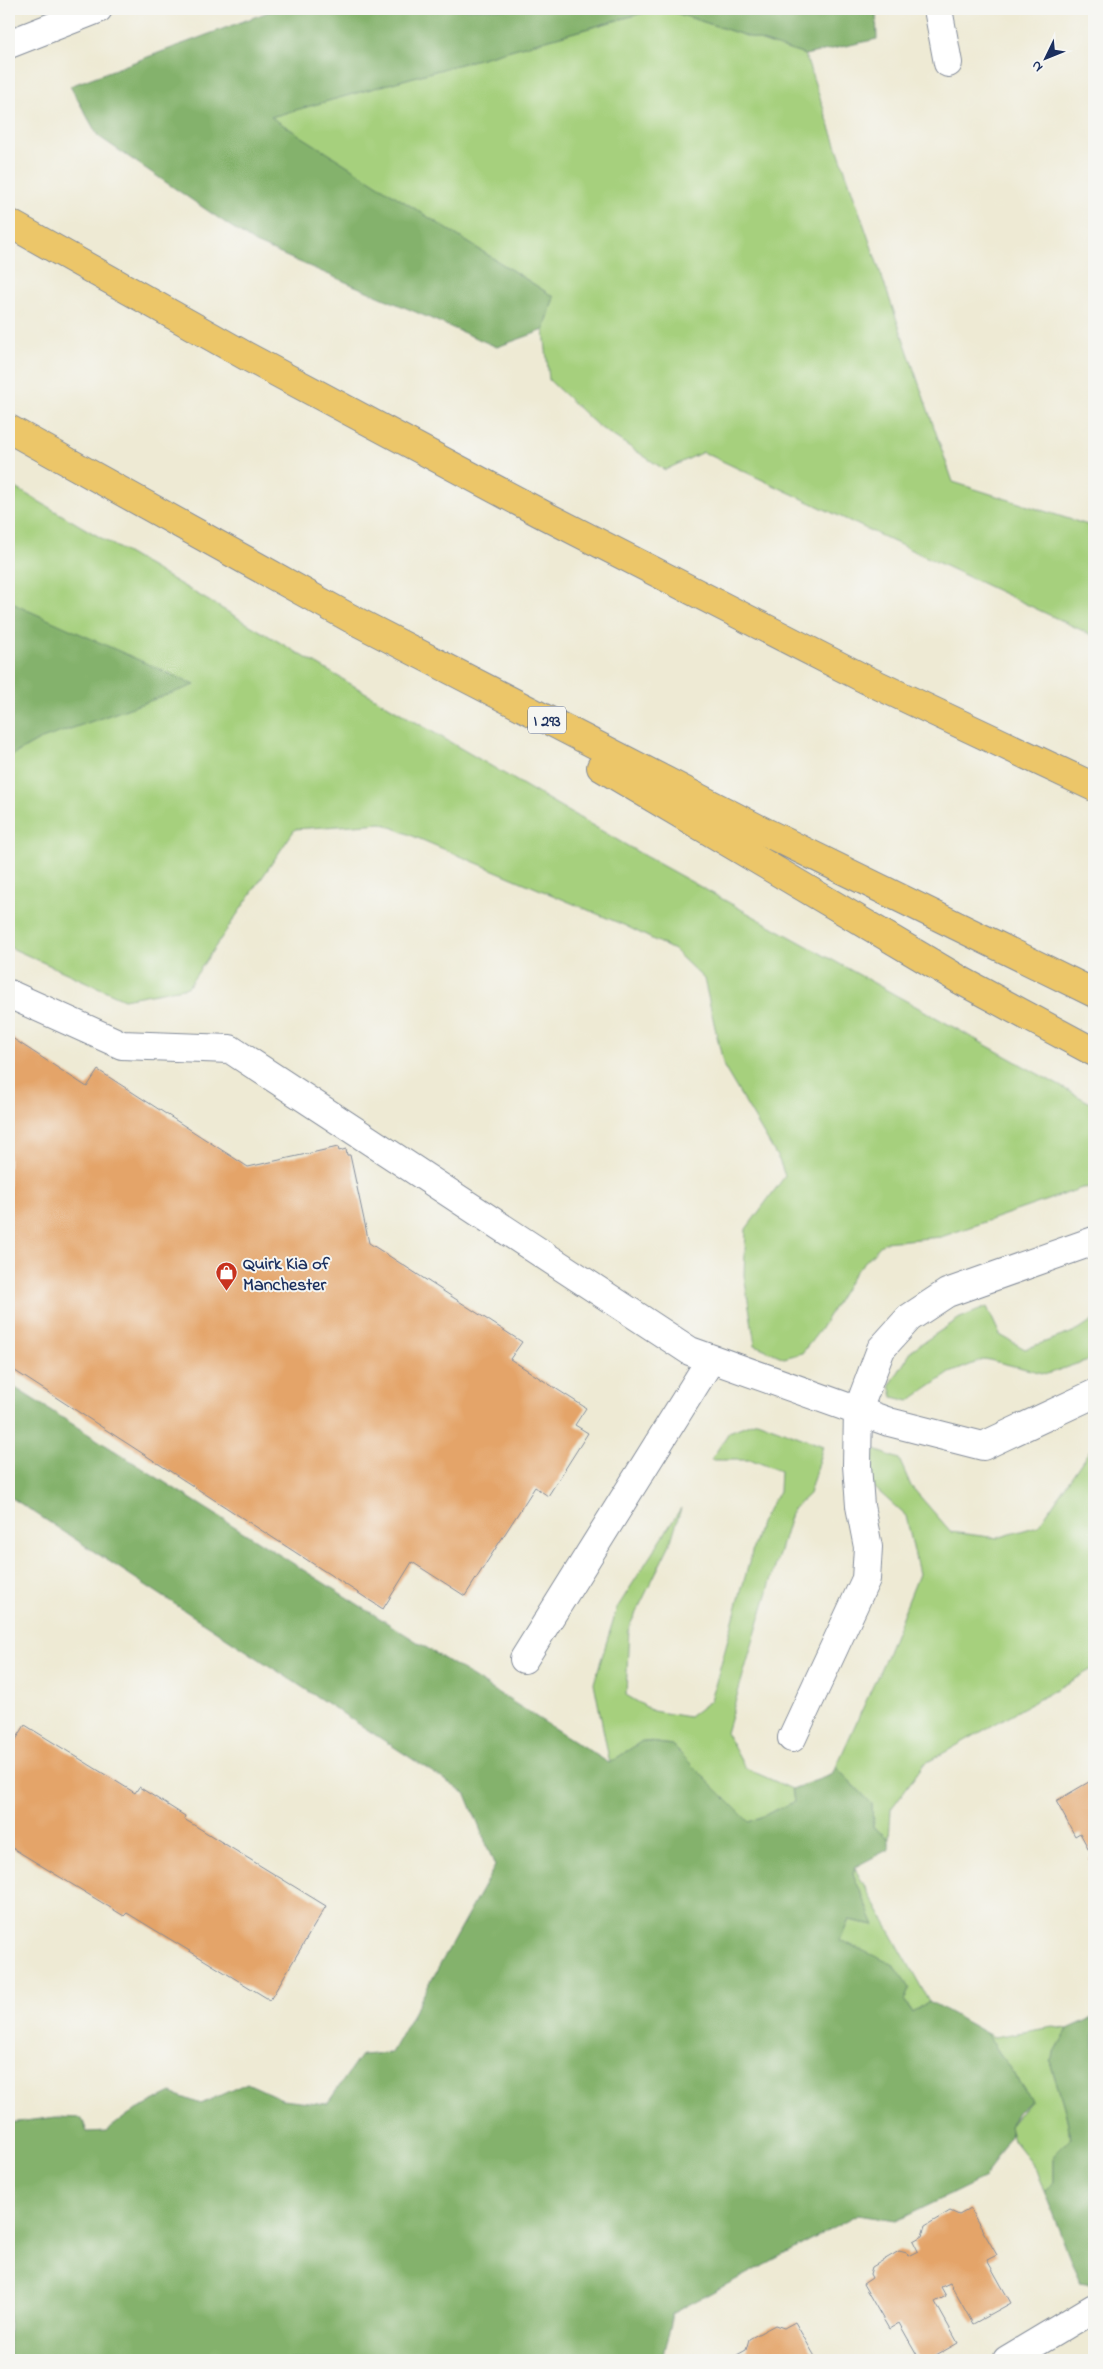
<svg xmlns="http://www.w3.org/2000/svg" width="1103" height="2369" font-family="'Indie Flower',sans-serif">
  <style>
    .green { fill: #a6d07d; stroke: #60806e }
    .forest { fill: #84b26c; stroke: #507065 }
    .building { fill: #e4a469 }
    .lines { fill: none; stroke-linecap: round; stroke-linejoin: round }
    .minor-casing { stroke: #848c99; stroke-width: 30 }
    .highway-casing { stroke: #848c99; stroke-width: 30 }
    .minor { stroke: #fff; stroke-width: 28 }
    .highway { stroke: #ecc669; stroke-width: 28 }
    .labels { text-anchor: middle; stroke-width: 4; stroke-linejoin: round; paint-order: stroke }
    .shield { fill: #f6f6f2; stroke: #5d6b8a; stroke-width: 1 }
    .shield-label { font-size: 16px; font-weight: bold; fill: #1b2f5e }
    .poi-label { font-size: 18px; font-weight: bold; fill: #1b2f5e; stroke: #f6f6f2; text-anchor: start }
  </style>
  <rect width="100%" height="100%" fill="#f6f6f2"/>
  <filter id="ink" filterUnits="userSpaceOnUse"><feTurbulence type="fractalNoise" baseFrequency=".02" numOctaves="2"/><feDisplacementMap in="SourceGraphic" scale="10" xChannelSelector="R" yChannelSelector="G"/><feConvolveMatrix kernelMatrix="1 2 1 2 8 2 1 2 1" color-interpolation-filters="sRGB"/></filter>
  <filter id="wash" filterUnits="userSpaceOnUse"><feTurbulence type="fractalNoise" baseFrequency=".0096" numOctaves="4" result="noise"/><feDisplacementMap in="SourceGraphic" scale="20" xChannelSelector="R" yChannelSelector="G"/><feGaussianBlur stdDeviation="1.12" result="paint"/><feColorMatrix in="noise" values="0 0 0 0 0 0 0 0 0 0 0 0 0 0 0 0 0 1.4 0 .05"/><feComposite in="paint" operator="in"/></filter>
  <g filter="url(#wash)">
    <rect width="100%" height="100%" fill="#eeead4"/>
    <!-- green -->
    <path class="green" d="M657 9H664L805 55 953 482 1094 527V636L703 452 665 470 598 426 549 380 544 330 554 297 270 117Z
      M9 484 643 855 1094 1105V1187L1082 1188 941 1237 884 1242 855 1272 820 1330 802 1353 784 1358 755 1345 744 1275 746 1229 785 1176 779 1160 724 1067 704 979 674 950 626 926 382 823 295 829 188 987 124 999 9 947V757L39 740 18 606 9 599Z
      M987 1307 1000 1335 1025 1349 1079 1330 1094 1320V1358L1047 1374 985 1359 950 1373 909 1401 893 1397 890 1385 913 1349 960 1318Z
      M757 1421 823 1446 809 1494 792 1510 726 1733 745 1768 792 1789 794 1802 749 1822 672 1745 642 1741 610 1764 594 1683 617 1608 681 1508 670 1544 629 1627 626 1695 653 1711 689 1717 711 1700 760 1523 779 1491 780 1471 752 1460H711L729 1432Z
      M1094 1444V1668L924 1764 891 1809 889 1839 873 1827 872 1804 836 1767 886 1657 919 1574 906 1516 866 1480 870 1448 899 1459 911 1486 951 1532 997 1538 1038 1526Z
      M854 1867 929 2001 912 2013 905 2001 840 1940 849 1920 874 1925 853 1874Z
      M1053 2027 1068 2029 1050 2061C1057 2087 1068 2112 1070 2139L1054 2155V2182L1044 2192 1036 2169 1013 2140 1009 2126 1031 2100 986 2033 994 2037Z"/>
    <!-- forest -->
    <path class="forest" d="M276 9H657L271 117 554 297 544 330 497 347 255 243 98 136 70 86Z
      M664 9H876L877 39 805 55Z
      M9 599 18 606 195 685 39 740 9 757Z
      M9 1384 609 1763 642 1741 672 1745 749 1822 794 1802 792 1789 831 1775 836 1767 872 1804 873 1827 889 1839V1849L855 1867 853 1874 875 1925 849 1920 840 1940 894 1965 910 1988 905 2001 912 2013 929 2001 986 2033 1031 2100 1018 2112 1009 2126 1011 2133 985 2178 896 2221 858 2215 671 2314C673 2330 663 2343 663 2360H9V2123L56 2117 82 2118 87 2132 106 2131 129 2114 171 2093 201 2104 247 2083 282 2099 327 2104 361 2055 391 2053 495 1866 466 1794 9 1496Z
      M1094 2017V2285L1080 2283 1044 2192 1054 2182V2155L1070 2139C1068 2112 1057 2087 1050 2061L1068 2029Z"/>
    <g id="blocks">
      <!-- building -->
      <path class="building" d="M9 1036 87 1087 98 1070 248 1167 338 1147 339 1151 346 1149 347 1155H350L369 1243 522 1342 510 1359 586 1408 575 1425 588 1433 548 1496 535 1487 465 1596 412 1562 383 1609 9 1367Z
        M25 1725 135 1793 139 1787 185 1816 184 1819 326 1906 270 2000 127 1913 124 1916 9 1846V1751Z
        M1094 1779V1868L1089 1859 1093 1857 1080 1833 1075 1836 1056 1801Z
        M970 2209 997 2255 987 2260 1011 2303 973 2324 950 2283 941 2287 946 2296 935 2302 958 2343 928 2360H920L899 2323 889 2329 863 2284 872 2278 870 2274 872 2267 899 2251 907 2253 908 2256 918 2251 913 2241 922 2236 925 2226 950 2211 959 2215Z
        M795 2322 817 2360H740L737 2355 746 2350 749 2339 775 2325 784 2328Z"/>
    </g>
  </g>
  <g filter="url(#ink)">
    <use href="#blocks" fill-opacity="0" stroke="#848c99" stroke-width="1"/>
    <g class="lines">
      <defs>
        <path id="minor" d="M938 9 948 63
          M9 44 98 9
          M9 994 122 1045 230 1049 690 1351 889 1422 983 1446 1094 1394
          M524 1659 711 1359
          M792 1738 866 1579 868 1547 860 1506 857 1465 858 1410 881 1349 909 1318 947 1293 1094 1241
          M1007 2360 1094 2308"/>
        <path id="highway" d="M9 223 246 356 542 514 865 679 1094 787
          M9 429 350 618 759 829 1094 993
          M601 767 962 981 1094 1052"/>
      </defs>
      <!-- minor casing -->
      <use href="#minor" class="minor-casing"/>
      <!-- highway casing -->
      <use href="#highway" class="highway-casing"/>
      <!-- minor -->
      <use href="#minor" class="minor"/>
      <!-- highway -->
      <use href="#highway" class="highway"/>
    </g>
  </g>
  <!-- icons -->
  <defs>
    <symbol id="shop-pin" viewBox="-11 -11 22 30"><path d="M0 17L-7.5 6A9.5 9.5 0 1 1 7.5 6Z" fill="#c8321e" stroke="#f6f6f2"/><path d="M-5-2.5h2.3a2.7 3.5 0 0 1 5.4 0H5L5.5 6h-11ZM-1.5-2.5h3a1.5 2.3 0 0 0-3 0Z" fill="#fff"/></symbol>
  </defs>
  <g fill-rule="evenodd">
    <use href="#shop-pin" x="214" y="1260" width="25" height="34"/>
  </g>
  <g class="labels">
    <!-- shield labels -->
    <rect class="shield" x="528" y="706.5" width="38" height="27" rx="4"/>
    <g class="shield-label">
      <text x="547" y="726">I 293</text>
    </g>
    <!-- poi labels -->
    <g class="poi-label">
      <text x="243" y="1269">Quirk Kia of<tspan x="243" dy="21">Manchester</tspan></text>
    </g>
  </g>
  <!-- margin -->
  <rect width="1103" height="2369" fill="none" stroke="#f6f6f2" stroke-width="30"/>
  <!-- north arrow -->
  <g transform="translate(1046 58) rotate(227)" stroke="#f6f6f2" stroke-width="4" paint-order="stroke">
  <path d="M0-4L9 19L0 12L-9 19Z" fill="#1b2f5e"/>
  <text y="-8" font-size="14" font-weight="bold" text-anchor="middle" fill="#1b2f5e">N</text>
  </g>
</svg>
